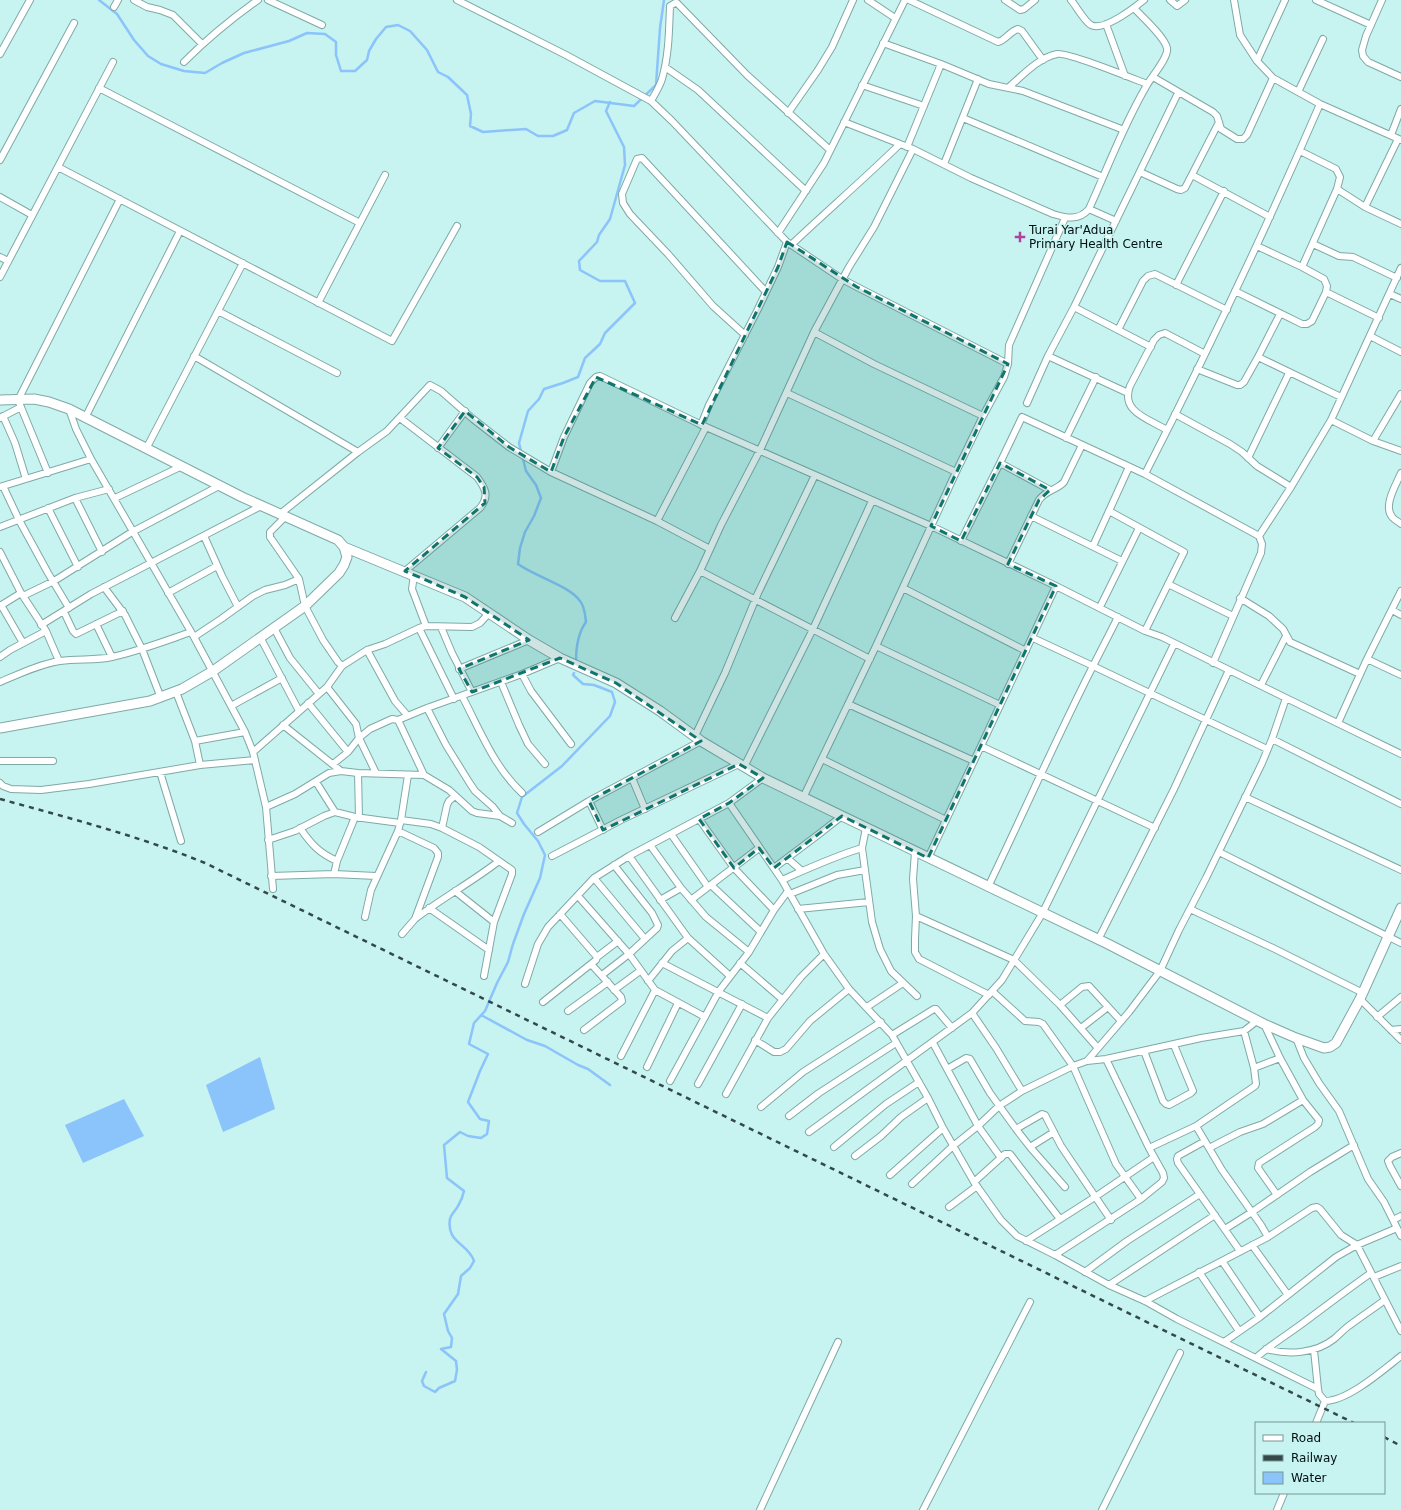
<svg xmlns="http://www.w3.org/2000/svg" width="1401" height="1510" font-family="'DejaVu Sans',sans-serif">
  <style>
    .water { fill: #8bc3fb }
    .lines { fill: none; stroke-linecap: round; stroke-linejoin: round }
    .stream { stroke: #8bc3fb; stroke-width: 2.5 }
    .street-casing { stroke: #7fa9a7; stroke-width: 8 }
    .secondary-casing { stroke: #7fa9a7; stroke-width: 11 }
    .street { stroke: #fff; stroke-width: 6 }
    .secondary { stroke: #fff; stroke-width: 9 }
    .rail { stroke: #334848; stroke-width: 2.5; stroke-dasharray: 5 5; stroke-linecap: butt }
    .marked { fill: #0f766e; fill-opacity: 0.2; stroke: #0f766e; stroke-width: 3; stroke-dasharray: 8 5; stroke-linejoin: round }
    .poi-dot { fill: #b0419f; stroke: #c7f3f0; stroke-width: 1.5 }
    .labels { text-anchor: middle; stroke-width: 3; stroke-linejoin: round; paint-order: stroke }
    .poi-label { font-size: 12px; fill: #021010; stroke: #c7f3f0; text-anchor: start }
  </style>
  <rect width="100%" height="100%" fill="#c7f3f0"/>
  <!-- water -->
  <path class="water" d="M260 1057 275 1109 223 1132 206 1085Z
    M124 1099 144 1136 83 1163 65 1125Z"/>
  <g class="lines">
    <!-- stream -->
    <path class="stream" d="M99 0 117 14 134 40 148 56 161 64 184 71 205 73 222 63 244 53 289 41 307 33 325 34 336 42V55L341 71H355L367 60 369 51 376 39 386 27 398 25 410 31 427 50 438 72 448 77 467 95 471 114 470 126 483 132 526 129 538 136H553L567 130 574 113 595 101 634 106 656 85 660 28 664 0
      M576 661C576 646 578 633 586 622 585 615 585 607 580 601 570 586 534 576 518 564L520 548 525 532 534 516 541 498 536 485 526 471 519 443 528 411 539 399 544 389 563 383 578 377 585 358 600 344 605 333 635 303 625 281H600L580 270 579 261 597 242 599 235 610 219 625 165 624 147 606 111 610 102
      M481 1015 527 1040 545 1046 578 1065 588 1069 610 1085
      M426 1372 422 1381 424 1386 435 1392 439 1388 455 1381 457 1370 456 1361 441 1349 451 1347 452 1338 448 1331 444 1314 458 1294 461 1276 470 1268 474 1261C468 1243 446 1243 450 1219 451 1214 456 1210 458 1206 461 1201 463 1196 464 1191L447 1178 444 1145 460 1132 468 1136 481 1138 487 1134 489 1121 480 1119 468 1102 480 1071 488 1054 469 1044 474 1023 485 1011 497 983 508 962 513 944 524 914 540 878 545 855 538 841 524 824 517 813 522 797 562 766 610 716 615 702 612 692 594 685 583 684 573 675 574 673"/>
    <defs>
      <path id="street" d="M134 0 147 7 160 10 173 15 202 44
        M268 0 322 25
        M457 0 566 55 651 101 672 121 787 242
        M868 0 895 18
        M909 0 998 42C1006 40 1010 31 1018 29L1022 31 1043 60
        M1005 0 1020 10 1024 9 1035 0
        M1071 0C1076 6 1085 22 1091 25 1103 32 1134 8 1144 0
        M1170 0 1177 6 1185 0
        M1234 0 1240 35 1257 61 1273 78 1320 104 1401 140
        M1316 0 1371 25
        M1382 0 1366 36 1362 50 1363 56 1368 62 1401 77
        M114 7 118 0
        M1106 24 1125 76
        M883 43 941 64 989 84 1023 91 1124 130
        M0 54 30 0
        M1257 61 1285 0
        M184 62C207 39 231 19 258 0
        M665 67 698 90 806 191
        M1153 77 1213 112 1217 116 1221 129 1237 139H1243L1247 135 1273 78
        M862 85 924 106
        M1009 87C1023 75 1038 58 1057 54 1066 51 1134 79 1147 84
        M99 88 360 223
        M1298 92 1323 39
        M651 101C655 94 660 86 662 79 669 55 669 30 670 6L675 3H677L747 75 830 150
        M788 113 818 70 832 47 853 0
        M963 118 1103 177
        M844 122 913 149 971 178 1053 214C1066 218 1079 221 1089 209 1108 167 1124 124 1147 85 1152 76 1169 57 1167 48 1164 36 1142 17 1134 8
        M1391 135 1401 109
        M907 147 941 64
        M1300 151 1336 169 1340 177 1337 189 1302 267
        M0 160 74 23
        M944 164 978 79
        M58 167 392 341 457 226
        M1140 172 1177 189 1181 190 1185 188 1219 122
        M1192 175 1270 217
        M1337 189 1365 207 1401 224
        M0 197 32 215
        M1365 207 1398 139
        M1089 209 1116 221
        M778 233 824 163 905 0
        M1313 244 1339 256 1353 257 1397 278
        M791 245C827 211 864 179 900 144
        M0 257 8 261
        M0 277 113 62
        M1176 285 1224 191
        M1235 291 1302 324H1307L1312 321 1326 292 1327 286 1324 279 1302 267 1257 246
        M1326 292 1379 318
        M1390 294 1401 299
        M318 303 385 175
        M1074 307 1151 347
        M218 311 337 373
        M1118 330 1143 281 1148 276 1155 274 1227 310
        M814 332 874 364 983 416
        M745 335 713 306 668 254 630 214 623 203 622 194 637 159 642 158 766 292
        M1370 336 1401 352
        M194 356 358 452
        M1048 356 1128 393
        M1258 357 1280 314
        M1197 369 1237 385H1240L1244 382 1258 357 1341 397
        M787 393 956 472
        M1027 403 1048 356 1074 307 1178 93
        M69 409 76 429 91 459 194 637 245 732 253 752 266 807 273 889
        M1175 414 1230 444 1242 452 1257 466 1291 487
        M3 416 15 443 26 479
        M0 418 21 407
        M85 418 180 231
        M400 418 477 477C485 488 490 496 480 508L405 571
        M1331 420 1401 268
        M701 425 709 405 758 309 778 267 787 242 842 279 857 287 1008 364
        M1167 430C1149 419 1120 412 1130 386L1154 340 1159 335 1165 333 1205 354
        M1066 438 1096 377
        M1373 441 1401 394
        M438 448 465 411
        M146 449 243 263
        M1248 458 1289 373
        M1000 463 1050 490
        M1129 467 1109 511 1184 552 1145 631
        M551 472 564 437 590 383 596 377 600 376 706 427 815 475
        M48 473 18 400 120 199
        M1401 473C1396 485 1382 507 1393 518 1395 520 1399 522 1401 524
        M1145 474C1207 353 1266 229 1320 104
        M3 486 19 520 48 573 69 608
        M0 487 91 459
        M75 498 102 552
        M115 498 180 467
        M48 508 78 567
        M280 514 358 452 387 431 430 385 441 391 473 419 509 447 551 472 657 521 710 549
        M1031 516 1122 561
        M285 517 270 532V537L299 579 305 606 323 640 338 662 342 666
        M657 521 706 427
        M0 527 75 498 109 489
        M204 536 222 576 238 607
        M961 541 1000 463 1022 417 1145 474 1259 536
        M1093 546 1109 511
        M0 552 21 593 46 631 59 661
        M1008 564 1039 500C1046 490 1057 490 1064 482L1082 445
        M700 571 870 659
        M414 575 412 589 426 626
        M1168 584 1233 616
        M104 587 125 615 142 649 161 698
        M903 588 1026 651
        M168 593 217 566
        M23 596 54 581 132 532 219 486
        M1240 598 1269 616 1283 629 1290 642 1360 674
        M1 605 23 643
        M0 606 21 593
        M1100 607 1139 528
        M1392 610 1401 615
        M64 612 73 631 76 634 123 611
        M675 618 700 571 721 525 760 450 814 332 849 267 874 227 913 149
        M96 624 112 657
        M41 625 91 594 261 506
        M441 627 452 653 472 692
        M274 628 290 658 319 694
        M419 628 454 699
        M194 637 221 619 253 596 265 590 285 585 299 579
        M260 637 299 711
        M1033 638 1093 666 1118 617
        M876 646 1000 705
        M367 650 395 701 407 715
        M0 657 10 650 46 631
        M1367 659 1401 675
        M1213 663 1261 553 1262 544 1259 536 1291 487 1331 420 1373 441 1401 451
        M459 669 529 640
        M522 674 531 691 571 744
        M0 682C19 674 40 664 60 661 78 658 95 661 112 657 139 651 165 641 191 632
        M501 682 519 725 528 744 545 764
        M1261 685 1286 636
        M327 687 356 724 359 738 376 773
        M176 692 195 741 200 765
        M462 696C480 730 494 767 522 793
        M308 703 348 752
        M848 704 974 761
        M231 706 282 678
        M427 708 446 745 469 782 475 791 493 807 500 816
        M398 720 424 775
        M1338 723 1367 659 1401 591
        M283 725 341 771
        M695 736 725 673 758 593 815 475 931 526 1056 586
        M1272 739 1401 804
        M195 741 245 732
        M981 746 1056 586 1145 631 1162 637 1286 698
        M253 752 327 687 342 666 367 650 385 644 419 628 426 626 472 627 480 623 489 613
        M822 759 946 820
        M0 761H53
        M333 764 348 752 359 738 370 729 392 719 398 720 427 708 522 674 560 658
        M744 767 813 629 872 501
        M160 772 181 841
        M358 773 359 818
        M632 778 645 809
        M316 782 335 812
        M0 783 3 786 11 789 41 790 89 784 200 765 255 760
        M1245 797 1401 870
        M803 798 876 646 956 472 983 416 1004 377 1008 364 1009 345 1065 218
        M589 801 603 830
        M729 803 782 880 824 954 849 989 892 1035 928 1098 943 1128 974 1182 1001 1220 1017 1236 1055 1255 1109 1285 1145 1301 1177 1319 1318 1389
        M266 807 295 794 329 773 341 771 358 773 424 775 449 790 472 811 477 813 500 816 512 823
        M699 819 734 868 774 910
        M401 820 431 824 442 828 479 847 512 870V874L494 922 484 976
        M300 828C311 844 319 853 337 861
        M442 828 447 805 449 801 455 796
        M866 828 862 848 872 922 880 949 891 971 917 996
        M398 831 434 848 438 853V857L415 919 402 934
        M538 832 589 801 701 741
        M671 834 708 887
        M268 840 295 831 324 816 335 812 355 817 400 823
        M650 845 681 888 706 917 749 952
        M915 852 913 879 916 916 915 939V952L919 959 989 995
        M1219 852 1401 943
        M552 856 621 820 739 764
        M629 856 688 938 730 976
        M787 858 802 871
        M928 858 981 746 1155 828
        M774 868 819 834 842 816
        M334 874 337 861 355 817
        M271 876 334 874 376 876
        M594 878 645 939
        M782 880C809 868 835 856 862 848
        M711 885 761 932
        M988 887C1023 814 1056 739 1093 666L1267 749
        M455 891 494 922
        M790 894 837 875 865 870
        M578 896 629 954 655 990
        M660 900 681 888
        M691 900 759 848
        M429 908 489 950
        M798 909 869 902
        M1190 909 1275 949 1363 993
        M916 916 1014 960 1060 1005 1097 1047
        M365 917 371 890 398 831 401 820 408 775
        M415 919C442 898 472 882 499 861
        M1098 940 1174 789 1229 670
        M597 957 618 941
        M662 963 768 1018
        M740 963 782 999
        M602 975 629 954 657 928 658 925 652 913 614 865
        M648 981 672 951 688 938
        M525 984 538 944 548 927 594 878 629 856 729 803 763 778
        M614 990 640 971
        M992 991 1025 1021 1039 1022 1043 1024 1073 1066 1116 1164 1141 1199
        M1360 999 1401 1040
        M543 1002 596 960 597 957 560 914
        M1060 1005 1082 987 1089 986 1121 1021
        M867 1007 903 983
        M568 1011 608 982
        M972 1013 996 1048 1022 1091 1073 1066 1087 1061 1129 1012 1160 971 1179 930 1206 878 1262 763 1272 739 1286 698 1401 754
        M1377 1017 1401 997
        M1264 1024 1280 1058 1303 1100 1319 1120 1318 1124 1315 1127 1259 1163 1258 1168 1277 1195
        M1081 1028 1108 1007
        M584 1030 622 1001 621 997 591 964
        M1391 1030 1401 1029
        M892 1035 934 1009H936L952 1028
        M755 1040 774 1052H780L786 1049 810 1021 849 989
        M933 1043 978 1126 999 1106 1022 1091
        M1144 1051 1163 1101 1166 1104 1169 1105 1191 1093 1193 1091 1174 1045
        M621 1056 655 990 705 1017
        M1087 1061 1106 1059 1201 1038 1244 1031 1258 1020
        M647 1067 678 1003
        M1254 1068 1280 1058
        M947 1069 966 1058 970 1059 990 1093 1016 1129 1042 1114 1045 1115 1061 1146 1111 1220
        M670 1081 719 991 749 952 774 910 788 891
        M698 1084 742 1004
        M726 1094 768 1018 801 977 824 954
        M761 1107 803 1072 881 1022
        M789 1116 819 1093 896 1043
        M1196 1126 1222 1170 1261 1225 1268 1237 1312 1208 1317 1207 1320 1209 1341 1235 1357 1245 1401 1331
        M1016 1129 1030 1147 1065 1187
        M809 1132 972 1013 1002 980 1042 914 1174 644
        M1205 1141 1178 1156 1177 1159 1178 1163 1240 1251
        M834 1147 886 1104 919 1082
        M1030 1147 1054 1132
        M1149 1148 1196 1126 1255 1086 1256 1084 1254 1068 1244 1031
        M1209 1148 1240 1132 1263 1124 1303 1100
        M1401 1153 1392 1157 1388 1161 1390 1166 1401 1186
        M855 1156 881 1136 901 1117 928 1098
        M890 1175 943 1128
        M974 1182 1005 1154H1010L1060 1219
        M912 1184 953 1146 978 1126 1001 1158
        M949 1207 977 1186
        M1393 1220 1401 1216
        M1397 1228 1401 1236
        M1225 1229 1252 1212 1310 1172 1354 1145
        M1026 1241 1095 1197 1154 1157
        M1252 1245 1288 1295
        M1055 1255 1141 1199 1162 1182 1164 1178 1163 1173 1149 1148 1106 1059
        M1222 1261 1260 1317
        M1085 1272 1127 1241 1200 1194
        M1199 1272 1239 1331
        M1374 1277 1401 1266
        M1109 1285 1215 1215
        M1145 1301 1268 1237
        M1224 1342 1260 1317 1336 1257 1357 1245 1397 1228 1384 1202 1368 1179 1339 1111 1319 1083 1304 1058 1296 1038
        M1266 1349C1288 1355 1315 1354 1334 1339 1339 1335 1344 1329 1350 1325 1362 1316 1374 1308 1385 1300
        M1314 1350 1318 1389 1319 1394 1325 1401C1348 1401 1383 1370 1401 1356
        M1256 1358C1270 1345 1287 1335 1303 1323 1326 1306 1348 1289 1371 1273
        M1316 1423 1325 1401
        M760 1510 838 1342
        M923 1510 1030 1302
        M1102 1510 1180 1353
        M1277 1510 1284 1493"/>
      <path id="secondary" d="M0 400 34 399 49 402 69 409 242 497 338 540 344 547 347 557 344 565 339 573 305 606 213 671 182 689 150 701 0 728
        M344 547 465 597 529 640 560 658 616 683 660 711 701 741 763 778 1108 944 1264 1024 1296 1038 1324 1048 1330 1047 1336 1043 1360 999 1401 908"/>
    </defs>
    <!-- street casing -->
    <use href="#street" class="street-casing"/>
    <!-- secondary casing -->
    <use href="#secondary" class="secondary-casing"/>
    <!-- street -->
    <use href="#street" class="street"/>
    <!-- secondary -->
    <use href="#secondary" class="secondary"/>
    <!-- rail -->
    <path class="rail" d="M0 799C69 818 139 836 205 863L1354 1423
      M1384 1437 1401 1446"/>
  </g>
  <!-- marked area -->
  <path class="marked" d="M787 242 857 287 1008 364 931 526 961 541 1000 463 1050 490 1039 500 1008 564 1056 586 928 858 842 816 774 868 759 848 734 868 699 819 729 803 763 778 739 764 603 830 589 801 701 741 616 683 560 658 472 692 459 669 529 640 465 597 405 571 485 503 484 487 477 477 438 448 465 411 509 447 551 472 564 437 596 377 702 425 778 267Z"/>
  <!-- markers -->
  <path class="poi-dot" d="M1018 231h4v4h4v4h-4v4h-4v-4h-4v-4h4z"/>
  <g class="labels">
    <!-- poi labels -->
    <g class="poi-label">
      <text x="1029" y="234">Turai Yar'Adua<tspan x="1029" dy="14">Primary Health Centre</tspan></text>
    </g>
  </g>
  <!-- legend -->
  <rect x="1255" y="1422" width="130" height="72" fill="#c7f3f0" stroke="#789896"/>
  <rect x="1263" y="1435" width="20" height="6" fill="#ffffff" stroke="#789896"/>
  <text x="1291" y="1442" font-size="12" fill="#021010">Road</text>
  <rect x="1263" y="1455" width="20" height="6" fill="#334848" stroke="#789896"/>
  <text x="1291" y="1462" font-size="12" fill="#021010">Railway</text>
  <rect x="1263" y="1472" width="20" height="12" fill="#8bc3fb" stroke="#789896"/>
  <text x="1291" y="1482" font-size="12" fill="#021010">Water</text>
</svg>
